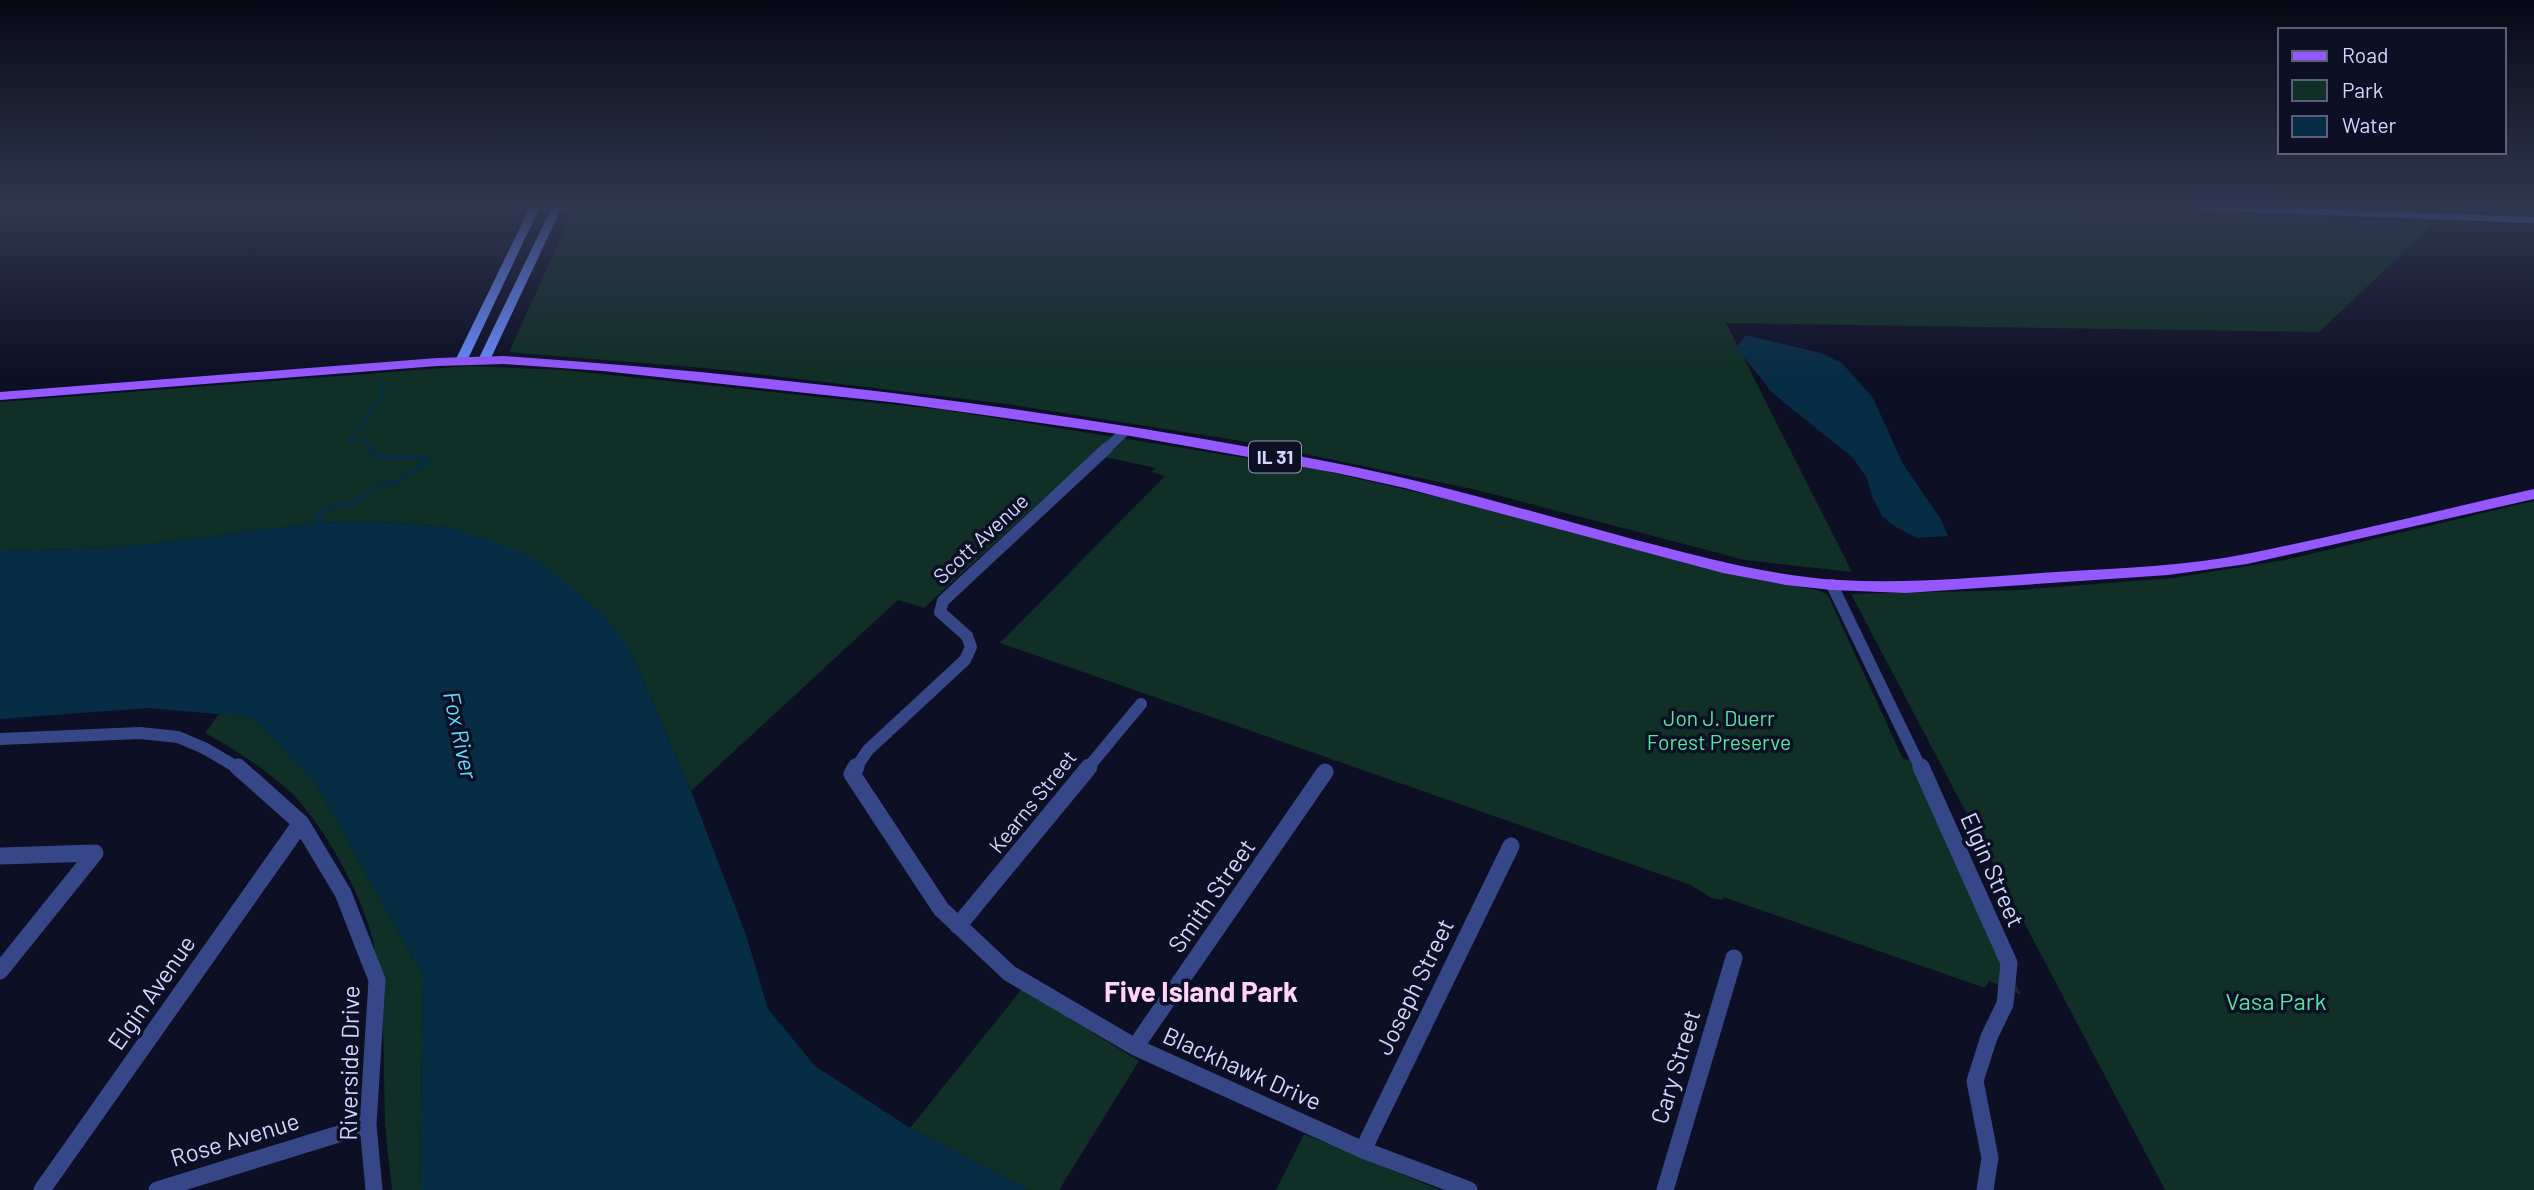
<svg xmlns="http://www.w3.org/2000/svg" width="2534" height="1190" font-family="Barlow,sans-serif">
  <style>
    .green { fill: #102f26 }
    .water { fill: #072d44 }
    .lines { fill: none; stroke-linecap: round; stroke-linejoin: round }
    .stream-far1 { stroke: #072d44; stroke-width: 3.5 }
    .stream { stroke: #072d44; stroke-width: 4.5 }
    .street-far2 { stroke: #354786; stroke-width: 10 }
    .street-far1 { stroke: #354786; stroke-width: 12 }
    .street { stroke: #354786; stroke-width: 17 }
    .secondary { fill: #688bff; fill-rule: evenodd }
    .primary { fill: #9558ff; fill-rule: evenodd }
    .labels { text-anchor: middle; stroke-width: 7; stroke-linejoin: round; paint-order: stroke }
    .shield { fill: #0d0f25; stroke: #969bbe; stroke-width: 2 }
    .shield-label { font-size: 19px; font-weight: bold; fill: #d1d7ff }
    .street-label { font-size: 21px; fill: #d1d7ff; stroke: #0d0f25 }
    .park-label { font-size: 21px; fill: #56e69c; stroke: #0d0f25 }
    .water-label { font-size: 23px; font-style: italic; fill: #5fdeff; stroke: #0d0f25 }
    .near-street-label { font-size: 24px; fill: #d1d7ff; stroke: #0d0f25 }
    .near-park-label { font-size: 24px; fill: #56e69c; stroke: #0d0f25 }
    .near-neighbourhood-label { font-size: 28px; font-weight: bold; fill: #ffd3fa; stroke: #0d0f25 }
  </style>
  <rect width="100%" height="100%" fill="#0d0f25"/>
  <!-- green -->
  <path class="green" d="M575 207H2055L2434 223 2319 332 1726 323 1852 572 1745 560 1477 490 1248 442 1007 404 716 369 509 352Z
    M469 366 562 370 945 410 1321 470 1441 498 1753 579 1813 589 1827 594 1832 604 1903 759 1912 760 2021 995 1989 981 1985 988 1723 897V900L1711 898 1691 885 1000 643 1165 476 1151 472 1156 468 1092 454 924 608 898 600 691 791 630 650 447 527 368 521 316 523 116 548 0 551V402Z
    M2534 501V1190H2165L1851 594 2020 590 2173 578 2285 560Z
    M219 714 253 717 317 786 423 976 420 1190H392C390 1167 386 1144 385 1121 383 1062 386 1000 373 941 363 896 322 821 288 790 263 767 234 749 205 733Z
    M1022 989 1139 1061 1059 1190H1029L910 1128Z
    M1304 1134 1440 1190H1276Z"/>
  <!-- water -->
  <path class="water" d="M1746 335 1821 353 1842 363 1873 398 1903 464 1940 518 1948 536 1917 538 1896 527 1882 516 1872 496 1867 478 1853 458 1770 391C1761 375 1746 364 1737 347Z
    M368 521 447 527 498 543 540 562 606 616 630 650 691 791 746 935 768 1009 815 1066 910 1128 1029 1190H420L423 976 317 786 252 717 148 708 0 719V551L116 548 316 523Z"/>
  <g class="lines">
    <!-- stream-far1 -->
    <path class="stream-far1" d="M372 450 366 440H349L383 397 382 381"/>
    <!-- stream -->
    <path class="stream" d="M313 528 322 519 316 515 318 513 340 503 354 504 376 486 399 482C408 471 418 470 428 461L426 458 379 457 373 455 372 448"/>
    <!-- street-far2 -->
    <path class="street-far2" d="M1105 450 1125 431"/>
    <!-- street-far1 -->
    <path class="street-far1" d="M1832 585 1921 769
      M0 739 140 733 178 737 204 748 240 769
      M855 769 868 750 965 660 971 647 967 636 940 612 943 601 1107 448
      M1087 769 1141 704"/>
    <!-- street -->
    <path class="street" d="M238 767 301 823 343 893 377 980 368 1125 374 1190
      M856 767 852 774 941 909 1009 973 1135 1047 1363 1150 1469 1190
      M1921 767 2009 963 2005 1004 1989 1037 1975 1081 1990 1158 1985 1190
      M0 856 95 853
      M958 926 1089 767
      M0 971 95 853
      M1135 1047 1325 772
      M1363 1150 1511 846
      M42 1190 301 823
      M157 1190 368 1125
      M1665 1190 1734 958"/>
    <!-- secondary -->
    <path class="secondary" d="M530 207H540L467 361 461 364 457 363 455 361Z
      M552 207H562L490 360 484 363 480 362 478 360Z
      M2192 207H2271L2534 217V223L2197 210Z"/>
    <!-- primary -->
    <path class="primary" d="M504 356C782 375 1061 410 1335 463 1437 483 1536 513 1636 540 1703 557 1769 576 1839 580 1911 584 1983 577 2056 572 2121 568 2187 566 2251 553 2346 534 2440 510 2534 489V499L2247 564 2168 575 1906 593 1832 590 1786 585 1723 573 1405 488 1337 473 1125 435 899 403 603 371 504 364 437 366 0 400V392L437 358Z"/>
  </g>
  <!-- sky -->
  <linearGradient id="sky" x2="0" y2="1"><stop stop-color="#070814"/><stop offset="0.55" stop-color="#2f3751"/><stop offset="1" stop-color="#2f3751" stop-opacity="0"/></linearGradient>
  <rect width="2534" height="374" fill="url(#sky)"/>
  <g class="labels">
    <!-- shield labels -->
    <rect class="shield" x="1249" y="441.5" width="52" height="31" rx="5"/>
    <g class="shield-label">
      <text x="1275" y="464">IL 31</text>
    </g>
    <!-- street labels -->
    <g class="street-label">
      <text transform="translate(981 539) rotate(-43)" y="7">Scott Avenue</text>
      <text transform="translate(1033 802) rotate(-51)" y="7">Kearns Street</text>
    </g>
    <!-- park labels -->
    <g class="park-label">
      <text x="1719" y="726">Jon J. Duerr<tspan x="1719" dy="24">Forest Preserve</tspan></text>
    </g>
    <!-- water labels -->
    <g class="water-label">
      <text transform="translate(460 735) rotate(78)" y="8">Fox River</text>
    </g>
    <!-- near-street labels -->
    <g class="near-street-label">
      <text transform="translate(1992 870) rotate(66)" y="8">Elgin Street</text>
      <text transform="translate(1212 896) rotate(-55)" y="8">Smith Street</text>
      <text transform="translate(1415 987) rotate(-64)" y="8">Joseph Street</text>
      <text transform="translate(152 993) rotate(-55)" y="8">Elgin Avenue</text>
      <text transform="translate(350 1063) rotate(-89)" y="8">Riverside Drive</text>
      <text transform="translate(1676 1067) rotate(-73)" y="8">Cary Street</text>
      <text transform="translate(1242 1069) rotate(24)" y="8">Blackhawk Drive</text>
      <text transform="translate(235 1140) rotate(-17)" y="8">Rose Avenue</text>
    </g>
    <!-- near-park labels -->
    <g class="near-park-label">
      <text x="2276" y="1010">Vasa Park</text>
    </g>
    <!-- near-neighbourhood labels -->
    <g class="near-neighbourhood-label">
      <text x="1201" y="1002">Five Island Park</text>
    </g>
  </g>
  <!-- legend -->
  <rect x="2278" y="28" width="228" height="126" fill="#0d0f25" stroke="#5b5f7c" stroke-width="2"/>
  <rect x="2292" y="51" width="35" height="10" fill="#9558ff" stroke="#5b5f7c" stroke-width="2"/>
  <text x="2342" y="63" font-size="21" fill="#d1d7ff">Road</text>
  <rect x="2292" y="80" width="35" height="21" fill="#102f26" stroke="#5b5f7c" stroke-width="2"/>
  <text x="2342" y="98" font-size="21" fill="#d1d7ff">Park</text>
  <rect x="2292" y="116" width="35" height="21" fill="#072d44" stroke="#5b5f7c" stroke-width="2"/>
  <text x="2342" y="133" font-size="21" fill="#d1d7ff">Water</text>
</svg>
